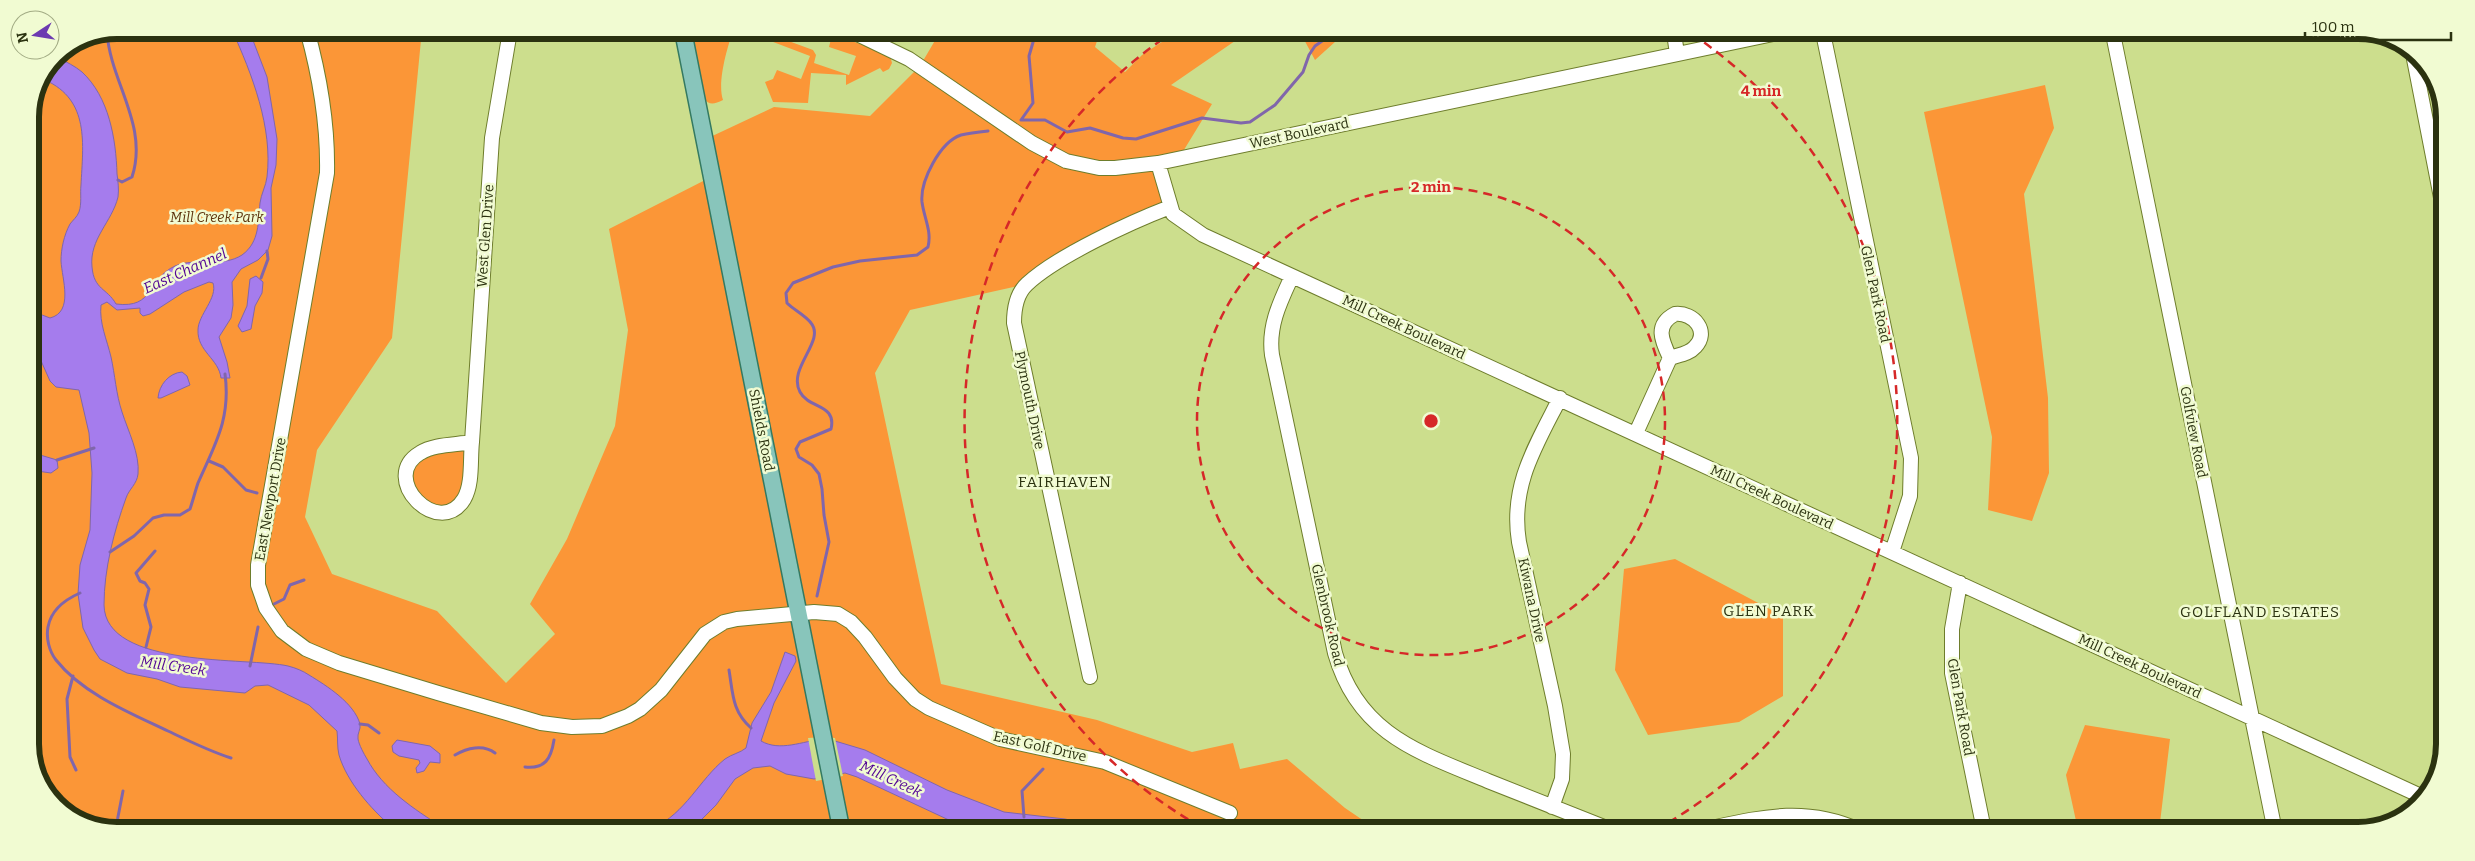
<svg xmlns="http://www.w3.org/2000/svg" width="2475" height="861" font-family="Bitter,serif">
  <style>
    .green { fill: #fb9637 }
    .water { fill: #a57ced; stroke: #8066ab }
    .pier { fill: #ccde8d }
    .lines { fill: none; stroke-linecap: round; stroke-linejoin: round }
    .stream { stroke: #8066ab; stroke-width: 3 }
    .minor-casing { stroke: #6e7d2c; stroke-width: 16 }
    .major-casing { stroke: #347961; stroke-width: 19 }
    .minor { stroke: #fff; stroke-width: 14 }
    .major { stroke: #88c5bb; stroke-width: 16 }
    .ring { fill: none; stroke: #d62828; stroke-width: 2.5; stroke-dasharray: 9 6 }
    .labels { text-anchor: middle; stroke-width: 5; stroke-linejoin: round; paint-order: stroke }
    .street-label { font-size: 14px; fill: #2b3210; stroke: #f1fbd2 }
    .park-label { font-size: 14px; font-style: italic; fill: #5e350e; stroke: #f1fbd2 }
    .water-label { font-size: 15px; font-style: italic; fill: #520495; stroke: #f1fbd2 }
    .neighbourhood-label { font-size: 15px; letter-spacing: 1px; fill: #2b3210; stroke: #f1fbd2 }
    .rim { fill: none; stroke: #2b3210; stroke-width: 6 }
    .centre { fill: #d62828; stroke: #f1fbd2; stroke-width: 2.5 }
    .ring-label { font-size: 15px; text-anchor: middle; font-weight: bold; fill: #d62828; stroke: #f1fbd2; stroke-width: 5; stroke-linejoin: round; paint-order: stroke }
  </style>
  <rect width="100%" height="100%" fill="#ccde8d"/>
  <!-- green -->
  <path class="green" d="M117 30 389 31 421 40 392 338 317 450 305 517 332 574 437 611 506 683 555 634 530 604 567 539 615 426 628 330 609 229 713 176 706 139 774 107 870 116 920 66 940 32H1100L1095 47 1125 72 1142 55 1177 32H1248L1171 85 1212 104 1179 158 1158 163 1170 207 1027 284 910 310 875 373 941 684 1097 720 1192 752 1233 743 1240 769 1287 759 1345 808 1376 829 89 826 48 797 30 750V112L56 55 84 37Z
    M690 31H733C727 48 717 83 723 100 714 104 710 106 703 98Z
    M744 31H761L813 50 816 55 814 63 849 75 856 56 829 47 831 39 837 35 890 56 892 63 889 69 883 72 880 68 846 85V75L811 73 808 103 773 102 765 82 773 79 777 70 801 79 810 56Z
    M1300 32H1346L1315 60Z
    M2045 85 2054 128 2024 194 2048 398 2049 473 2032 521 1988 510 1992 437 1924 112Z
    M472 442 467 491 452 509 413 498 411 462 416 456Z
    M1675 559 1783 616V696L1739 722 1648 735 1615 670 1624 569Z
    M2085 725 2170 739 2159 831 2078 830 2066 775Z"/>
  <!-- water -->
  <path class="water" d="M232 30H249L267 77 277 139 276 165 271 188 272 236 268 250 258 260 241 269 232 282 233 305 231 318 219 337 227 362 230 378H221C219 359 197 351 198 330 198 315 218 298 213 283L209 282 184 292 150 314 143 316 140 313V308L117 310 107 302 101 305C99 323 107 340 111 357 115 375 116 394 122 412 128 431 140 454 138 474 137 484 129 489 126 498 114 531 104 569 104 605 105 669 249 657 288 666 296 668 303 671 309 675 327 686 354 703 360 724 361 730 357 733 358 739 359 745 364 754 367 759 383 789 414 809 442 827H392C371 809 347 782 339 755 337 747 338 739 337 731L309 705 268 685 255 686 245 693 180 687 157 679 127 673 100 659 94 650 83 628 78 594 80 565 90 530 92 473 89 433 79 390 56 387 50 381 30 336V306L37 313 50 318C74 312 62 279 61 261 61 249 64 235 70 224 73 220 77 217 79 212 82 203 80 194 81 185 83 144 90 100 45 80L55 56 59 58C66 62 75 66 82 72 109 97 116 139 117 174 118 181 119 189 118 197 112 222 89 239 92 267 94 290 107 288 116 304 155 309 147 279 175 266 196 257 222 268 242 255 260 242 258 221 260 203 261 194 266 186 267 177 273 128 252 74 232 30Z
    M256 276 263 282 262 293 255 306 251 329 242 332 238 326 247 306 250 279Z
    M182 372 187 376 190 385 161 398H158C159 385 169 373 182 372Z
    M30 452 57 460 58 468 51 473 30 470Z
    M785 652 795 656 796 661 774 703 761 741C780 752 803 741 823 739L830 776 814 779 786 774 770 766 753 768 735 779 716 805 693 828H653C686 813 699 780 725 759 732 754 740 753 746 748L752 723 771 692Z
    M397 740 430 746 440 754V763L430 762 424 771 417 773 416 768 420 763 419 760 399 756 393 752 392 746Z
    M835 741 865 750 947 790 1004 812 1065 819 1108 828H966L857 777 845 773 831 776Z"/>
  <!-- pier -->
  <path class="pier" d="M823 737 835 738 843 776 816 781 808 738Z"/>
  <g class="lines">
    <!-- stream -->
    <path class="stream" d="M107 32C110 82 149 125 132 177L122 182 118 180
      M147 40 163 36 168 30
      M1021 120H1045L1067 132 1090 128 1123 138 1136 139 1202 118 1241 123 1250 122 1275 105 1303 72 1309 55 1315 46 1335 32
      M1021 120 1033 103 1029 56 1036 32
      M261 278 268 259 267 251
      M57 460 94 448
      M209 461 223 467 246 490 257 493
      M110 552 134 536 153 518 164 515H180L190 509C193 500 195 492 198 483 215 444 231 419 225 374
      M80 593C64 600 51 610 48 627 46 638 49 651 56 660 83 694 130 713 168 731 189 741 209 751 231 758
      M817 596 829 542 824 515 822 489 819 474 812 465 799 457 796 449 800 442 831 429C837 404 809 409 800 392 787 368 826 341 811 323 805 315 794 310 787 303L786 293 793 283 833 267 860 261 917 255 928 247C932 231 924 218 922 202 920 181 940 142 961 135 970 133 979 132 988 131
      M272 605 284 599 290 585 304 580
      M146 647 151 627 145 605 149 589 145 583 140 581 136 573 155 551
      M250 666 258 627
      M729 670C733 694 732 711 751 728
      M73 676 67 699 70 757 76 770
      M360 724 368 725 379 733
      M455 755C467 748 483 744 495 753
      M525 767C545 769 551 759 554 740
      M1024 817 1022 791 1043 769
      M116 827 123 791
      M1346 829 1352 821"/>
    <defs>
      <path id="minor" d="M307 30C320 77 328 125 327 173L258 565V585L266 608 282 631 306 649 339 663 438 693 541 723 572 727 602 726 628 716 640 709 661 690 705 634 724 622 737 619 814 612 838 614 851 622 865 637 895 678 915 699 929 708 1000 739 1105 762 1230 813
        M851 31 909 59 1032 143 1066 161 1099 168H1115L1158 163 1778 33
        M1674 33 1677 54
        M1823 33 1911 458 1910 496 1892 552
        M2113 34 2275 831
        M2413 54 2444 213
        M1158 163 1173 214 1203 235 2423 797
        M1292 276C1280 302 1268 326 1272 355L1335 653C1358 734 1418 752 1488 781 1529 797 1569 813 1609 829
        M1675 314C1694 312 1710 332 1695 347 1689 354 1678 355 1670 358 1662 341 1654 325 1675 314Z
        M1636 433 1670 358
        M472 442C455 445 434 444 420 453 378 478 439 540 464 499 473 484 470 459 472 442L492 138 510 31
        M1960 583 1952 629V673L1984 830
        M1090 677 1014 323C1014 309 1016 294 1027 284 1057 256 1131 222 1170 207
        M1552 807 1562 779 1563 754 1555 706 1519 542C1510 486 1535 447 1560 398
        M1702 830C1758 818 1803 805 1859 830"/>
      <path id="major" d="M683 31 841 828"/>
    </defs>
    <!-- minor casing -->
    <use href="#minor" class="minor-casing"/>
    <!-- major casing -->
    <use href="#major" class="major-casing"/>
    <!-- minor -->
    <use href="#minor" class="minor"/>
    <!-- major -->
    <use href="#major" class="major"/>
  </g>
  <!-- distance rings -->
  <g class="ring">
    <circle cx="1431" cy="421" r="234"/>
    <path d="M1201 827A467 467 0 0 1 1170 34M1692 34A467 467 0 0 1 1657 829"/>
  </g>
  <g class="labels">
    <!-- street labels -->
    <g class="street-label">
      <text transform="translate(1299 133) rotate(-12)" y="5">West Boulevard</text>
      <text transform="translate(485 236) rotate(-86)" y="5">West Glen Drive</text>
      <text transform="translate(1876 294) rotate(78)" y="5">Glen Park Road</text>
      <text transform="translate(1404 327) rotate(25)" y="5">Mill Creek Boulevard</text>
      <text transform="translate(1030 400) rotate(78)" y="5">Plymouth Drive</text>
      <text transform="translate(762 430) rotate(79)" y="5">Shields Road</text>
      <text transform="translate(2194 432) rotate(79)" y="5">Golfview Road</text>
      <text transform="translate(1772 497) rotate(25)" y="5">Mill Creek Boulevard</text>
      <text transform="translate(270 499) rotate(-80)" y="5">East Newport Drive</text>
      <text transform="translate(1532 600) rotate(78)" y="5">Kiwana Drive</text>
      <text transform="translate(1328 615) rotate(77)" y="5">Glenbrook Road</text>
      <text transform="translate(2140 666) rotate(25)" y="5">Mill Creek Boulevard</text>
      <text transform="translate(1961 707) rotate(80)" y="5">Glen Park Road</text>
      <text transform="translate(1040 746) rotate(13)" y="5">East Golf Drive</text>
    </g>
    <!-- park labels -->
    <g class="park-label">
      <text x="217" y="222">Mill Creek Park</text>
    </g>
    <!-- water labels -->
    <g class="water-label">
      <text transform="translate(185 271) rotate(-24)" y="5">East Channel</text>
      <text transform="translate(173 666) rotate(8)" y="5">Mill Creek</text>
      <text transform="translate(891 779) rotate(25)" y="5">Mill Creek</text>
    </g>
    <!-- neighbourhood labels -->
    <g class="neighbourhood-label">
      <text x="1065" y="487">FAIRHAVEN</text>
      <text x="1769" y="616">GLEN PARK</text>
      <text x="2260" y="617">GOLFLAND ESTATES</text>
    </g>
  </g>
  <!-- crop -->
  <path d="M0 0H2475V861H0ZM117 39H2358A78 78 0 0 1 2436 117V744A78 78 0 0 1 2358 822H117A78 78 0 0 1 39 744V117A78 78 0 0 1 117 39Z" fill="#f1fbd2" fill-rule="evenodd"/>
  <path class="rim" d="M117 39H2358A78 78 0 0 1 2436 117V744A78 78 0 0 1 2358 822H117A78 78 0 0 1 39 744V117A78 78 0 0 1 117 39Z"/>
  <circle cx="1431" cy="421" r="8" class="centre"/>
  <g class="ring-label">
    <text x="1761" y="96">4 min</text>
    <text x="1431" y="192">2 min</text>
  </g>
  <!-- north arrow -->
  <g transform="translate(35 35) rotate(258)"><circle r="24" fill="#f1fbd2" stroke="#a2ab84"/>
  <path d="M0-4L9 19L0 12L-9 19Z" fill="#6c3ab1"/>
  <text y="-8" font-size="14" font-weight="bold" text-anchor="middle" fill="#2b3210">N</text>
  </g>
  <!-- scale -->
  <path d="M2305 32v8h146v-8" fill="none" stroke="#2b3210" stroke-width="2.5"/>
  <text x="2312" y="32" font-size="15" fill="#2b3210" stroke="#f1fbd2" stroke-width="4" paint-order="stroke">100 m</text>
</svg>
